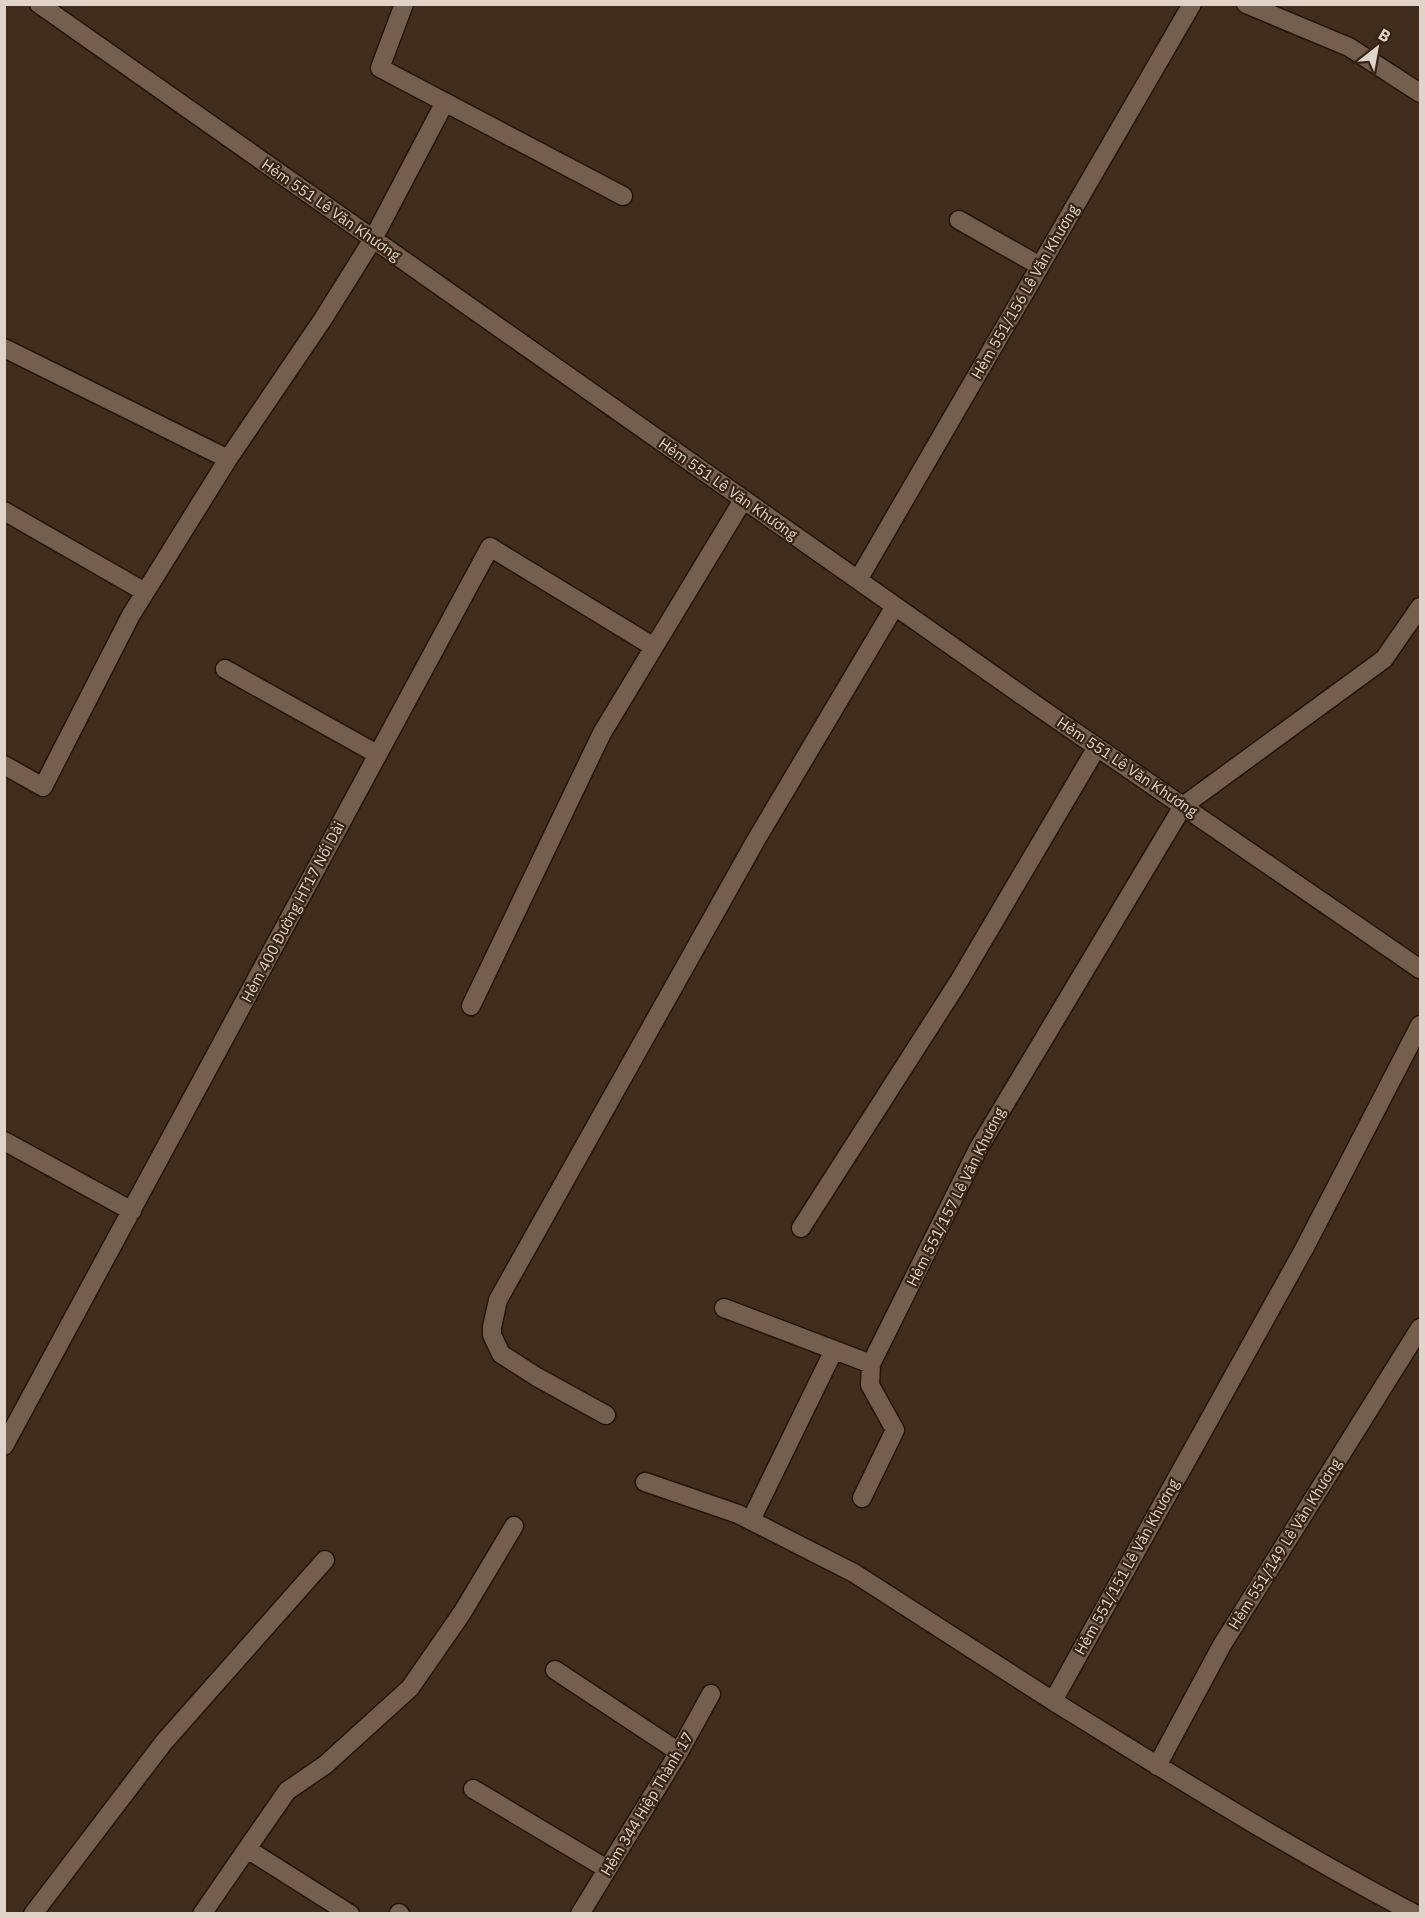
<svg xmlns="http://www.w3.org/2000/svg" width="1425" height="1918" font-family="'IBM Plex Sans',sans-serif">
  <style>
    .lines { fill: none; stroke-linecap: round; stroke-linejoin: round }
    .minor-casing { stroke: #261406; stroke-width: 21 }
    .minor { stroke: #745e4d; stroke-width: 18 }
    .labels { text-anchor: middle; stroke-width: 4.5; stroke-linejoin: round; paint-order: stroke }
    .street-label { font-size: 15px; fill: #e0d4ca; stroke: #352314 }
  </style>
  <rect width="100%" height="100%" fill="#402d1d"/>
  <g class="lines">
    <defs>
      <path id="minor" d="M39 4 1043 710 1420 969
        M404 4 380 68 623 196
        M1246 4 1349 47 1420 93
        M959 220 1040 266
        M4 348 228 459
        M4 511 145 592
        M858 580 1192 4
        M225 669 377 754
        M4 765 43 787 131 615 228 459 323 319 373 239 445 102
        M471 1006 602 733 743 500
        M4 1141 132 1211
        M801 1228 959 981 1097 747
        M724 1308 871 1364 978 1149 1183 806 1384 659 1420 607
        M606 1415 537 1377 501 1354 492 1335V1327L498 1300 756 840 895 606
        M4 1446 490 547 654 647
        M645 1482 738 1514 854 1573 1053 1701 1304 1249 1420 1025
        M862 1498 895 1430 870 1385 871 1364
        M751 1520 834 1350
        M555 1670 679 1752
        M1053 1701C1171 1774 1291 1849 1415 1914
        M1157 1766 1222 1645 1420 1328
        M473 1789 607 1869
        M247 1849 350 1914
        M399 1913 400 1914
        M33 1914 164 1742 325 1560
        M202 1914 287 1791 325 1765 410 1688 462 1613 514 1526
        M580 1914 679 1752 711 1694"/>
    </defs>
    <!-- minor casing -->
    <use href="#minor" class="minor-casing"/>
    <!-- minor -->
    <use href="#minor" class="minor"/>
  </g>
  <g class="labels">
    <!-- street labels -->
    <g class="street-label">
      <text transform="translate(331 210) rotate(35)" y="5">Hẻm 551 Lê Văn Khương</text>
      <text transform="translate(1025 292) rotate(-60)" y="5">Hẻm 551/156 Lê Văn Khương</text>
      <text transform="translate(728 489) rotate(35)" y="5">Hẻm 551 Lê Văn Khương</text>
      <text transform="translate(1127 767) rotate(34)" y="5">Hẻm 551 Lê Văn Khương</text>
      <text transform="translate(293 912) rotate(-62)" y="5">Hẻm 400 Đường HT17 Nối Dài</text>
      <text transform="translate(956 1197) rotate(-63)" y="5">Hẻm 551/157 Lê Văn Khương</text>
      <text transform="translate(1285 1544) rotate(-58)" y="5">Hẻm 551/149 Lê Văn Khương</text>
      <text transform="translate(1127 1567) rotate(-61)" y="5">Hẻm 551/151 Lê Văn Khương</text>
      <text transform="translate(647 1804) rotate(-59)" y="5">Hẻm 344 Hiệp Thành 17</text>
    </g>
  </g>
  <!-- border -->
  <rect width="1425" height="1918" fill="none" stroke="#e0d4ca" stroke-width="12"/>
  <!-- north arrow -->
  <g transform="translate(1377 48) rotate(31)" stroke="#352314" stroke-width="4.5" paint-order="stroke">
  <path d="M0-4.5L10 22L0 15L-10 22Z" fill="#e0d4ca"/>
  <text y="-9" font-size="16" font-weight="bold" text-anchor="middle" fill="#e0d4ca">B</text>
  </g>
</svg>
